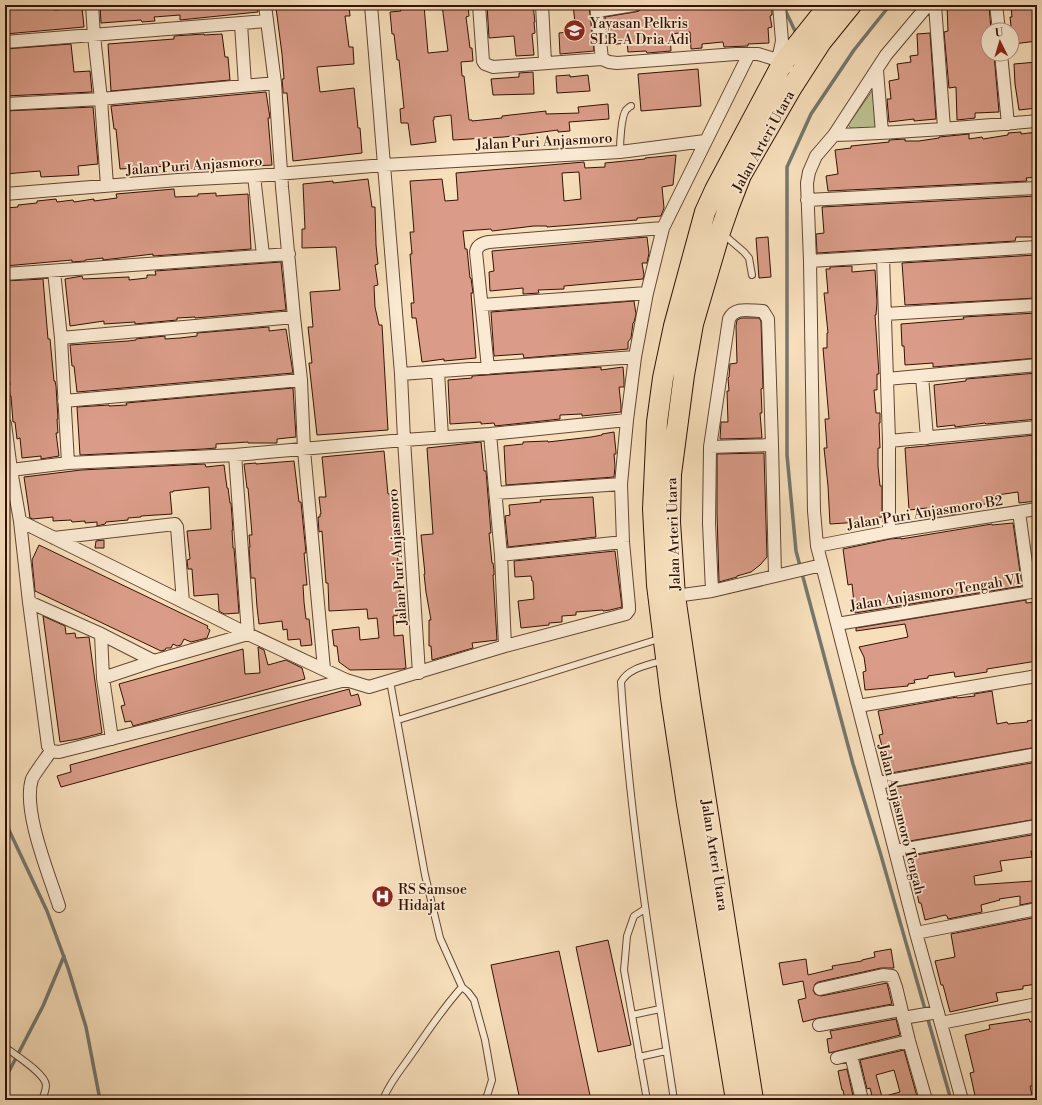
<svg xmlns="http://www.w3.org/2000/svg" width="1042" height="1105" font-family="'Libre Bodoni',serif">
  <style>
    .green { fill: #bbc291; stroke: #776a4a }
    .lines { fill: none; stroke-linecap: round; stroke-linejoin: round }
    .stream { stroke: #74776f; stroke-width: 3.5 }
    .building { fill: #da9c88; stroke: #331204; fill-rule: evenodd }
    .service-casing { stroke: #644532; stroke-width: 8 }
    .minor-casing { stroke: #644532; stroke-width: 14 }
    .trunk-casing { stroke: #331204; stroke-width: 22 }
    .service { stroke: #faead3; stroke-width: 6 }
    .minor { stroke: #faead3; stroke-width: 12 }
    .trunk { stroke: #f7dfbb; stroke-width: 20 }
    .labels { text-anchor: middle; stroke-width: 3.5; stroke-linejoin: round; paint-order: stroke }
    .poi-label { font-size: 14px; fill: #331204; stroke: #faead3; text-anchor: start }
    .street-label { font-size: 14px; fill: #331204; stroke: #faead3 }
  </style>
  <rect width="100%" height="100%" fill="#f7dfbb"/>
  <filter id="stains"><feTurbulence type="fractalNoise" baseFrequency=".005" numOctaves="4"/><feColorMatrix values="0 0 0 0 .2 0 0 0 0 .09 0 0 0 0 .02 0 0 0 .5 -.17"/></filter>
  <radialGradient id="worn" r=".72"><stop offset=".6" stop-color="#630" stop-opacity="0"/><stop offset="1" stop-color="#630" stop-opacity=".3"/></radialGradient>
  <!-- green -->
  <path class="green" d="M872 91 875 94 876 127 852 129 848 125Z"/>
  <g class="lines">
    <!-- stream -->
    <path class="stream" d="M785 5 786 12 795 31
      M890 5 854 50 811 114 787 167V455L796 551 853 764 880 852 951 1100
      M5 818 8 828 47 911 68 968 86 1027 100 1100
      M5 1079 43 1006 64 956"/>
  </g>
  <!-- building -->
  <path class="building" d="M5 5H53L54 10 82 8 84 27 5 34Z
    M100 5H257L258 12 180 20V15L154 17 155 21 142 22 141 20 101 23Z
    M278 5H349L350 16H345L349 47H353L354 64 317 67 320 92 354 88 358 128H360L362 153 293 161 287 93H283V90L282 79H284L282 54 276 8 278 7Z
    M400 5H424L428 53 448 51 442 5H468L469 16 466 17 470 48H472L473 61 461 62 462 76H464L469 120H472V121L502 118V116L546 111V114L579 113 578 107 608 104 609 119 569 122 570 131 558 132V130L504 137 453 140 451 115 434 117V120H433L436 142 411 145 408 123H401L400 109 404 108 399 60H397L394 34H392L390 12 401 11Z
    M487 5H533L535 22H534L535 33 532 34 534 55 516 56 514 36 489 38Z
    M573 5H589L594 51 560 54 559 33 576 31Z
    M657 5H757V7L772 5V15L770 16 772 27 768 28 769 43 748 44V46L724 47 723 42 702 44V48L691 49 690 32 670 34 671 51 647 53 646 51 628 52 627 43 608 45 605 17 635 12 639 11 641 7Z
    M947 5H989L991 30H988V54H994L999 112 975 113V118L957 120 956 87 949 88 944 32 948 31Z
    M1011 5H1037V41L1013 44 1010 17H1012Z
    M930 33 936 119 914 121V119L889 122 887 99H891L889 81 899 79 897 64 911 62 910 56 918 55 917 34Z
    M204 34V35L222 34 225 57H228L230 80 111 91 108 44 174 39V36Z
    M71 44 74 72 90 71 92 92 5 96V49Z
    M1037 62V108L1019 110 1015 84 1014 64Z
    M698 69 701 106 641 111 638 74Z
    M533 72 534 94 493 95 491 79 519 77V73Z
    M570 75V77L588 75 590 91 557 93 556 76Z
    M266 92 270 118H268L272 165 224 168V167L184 169V165L120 169 116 129H114L111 106Z
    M93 107 98 164 78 166 79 175 41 177 40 171 5 174V111Z
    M1021 132V134L1037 132V177L1026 178 1027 181 828 191 826 176 838 174 835 150 851 148V146L889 142V140L905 139V141H919L939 138V137L969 134V139L982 137 983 139 1008 135V133Z
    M676 155 673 185 662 187 664 208 661 216 637 218V220L547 227V226H534L492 231 491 229 463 231 465 249H467L470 278H471L473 293H471L476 358 444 361V359L422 362 416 318H412L411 303H414L410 254H412L410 232H414L410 181 442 179 445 201 458 200 456 173 584 162 585 168 605 167V163L645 159V158ZM579 172 581 199 564 201 562 173Z
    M368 179 372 207H375L376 245 378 264 375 265 378 285 374 286 375 307 379 325H382L388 430 317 435 309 363H312L308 327H313L310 292 340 290 336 247 302 248V229H305L303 184 333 181V183Z
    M174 189 175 197 198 196V194L216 193V196L248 194 251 249 153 256V254L103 260V258L85 260V261L72 262V260L5 266V208L18 207V205L37 203V201L56 199 57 202 73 200 74 202 94 199V201L117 198 116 194Z
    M1037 196V237H1016L1015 241 817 253 816 234 824 233 822 207Z
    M647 237 649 253 647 263H642L644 275 643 279 564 286V289L538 290 539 293 523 294V288L490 291 489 272 494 271 492 251Z
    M768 237 771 277 759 278 756 238Z
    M1036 255 1037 298 905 305 902 263Z
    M281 262 286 310 195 318V317L177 318V320L135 324V322L104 324V321L70 326 65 279 82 276 83 279 129 277V280L147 278V275H156L155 271Z
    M852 266V272L875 270 877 302 876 315H875L879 374H877V390H874L876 413H880V423H879L880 448H878V466L880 486H882V517L871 518V524L860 525V522L830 524 828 486 824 448H827L825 419H829L823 348H827V333H828L824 293H828L826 269H830V267Z
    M43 279 48 339H50L54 381H55L56 386 58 419H57L58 433H56L59 456 41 459V456L22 458 20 438 17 439 15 422H13L11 396H10L9 385H10L5 353V331H7L5 314V281Z
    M634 301 636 314 634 322 633 323 631 338 628 342V349L524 358 523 354 494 356 491 312Z
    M1037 313V358L933 367V363L905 365 904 346H902L901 324 964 319 963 317Z
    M741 318H759L761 321 763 388 761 389 762 413H760L762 438 720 439 721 422H728L727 391H729L728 378 729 377 730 364 737 363 736 326 737 320Z
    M269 327V331L286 329 293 373 77 392 74 366H72L70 345 128 341 136 340V339L165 336V339L180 338 197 336V333Z
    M601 367V370L623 367 624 380V387H619L621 405V412L582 416V414L560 415V419L495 426 494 423 481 424V422L450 424 448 380 472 378V376Z
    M1037 373V419L986 424 985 423 955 427V425L937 427 934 385 966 381V379Z
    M293 388 296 437 277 439V443H248V442L216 444V448L204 449 80 455 77 407 109 405V406L127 405 126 403Z
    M614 432 616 452V454H614L615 466 614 477 506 485 504 446 523 444V442L548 441V442L591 437 602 435V434Z
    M1035 435 1037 453V501L1019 503 1018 492 990 496 991 503 955 509 956 514 928 518 927 508 909 510 905 448Z
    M481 442 484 471H486L491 533H489L492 563H493L494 571V575H493L497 640 472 643 473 648 432 660 431 646H429V620H431L426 592 424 574H425L421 535 433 534 427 448Z
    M384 451 388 494 396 493 398 517H397L398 535 396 536 402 615 393 616 394 636 403 635 406 668 402 669 350 670 339 662 337 646H334L332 630 359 627 360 640 379 638 377 618 368 619 367 609 329 611 328 583H326L322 531 319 532 318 517H320V514H321L319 497H326L322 457Z
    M764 453 767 557 760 565 751 572 737 576V577L719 582 717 514V454Z
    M294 461 299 502H301L306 553H304L307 585H303L304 602 306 619H309L312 645 301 646 300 639 288 640 287 629 283 630 282 621 259 624 257 607 255 578H251L249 547H250L249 535H252L251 522 248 488H247L244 464 256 463V464Z
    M205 464 206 467 224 465 227 488H228L230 503H231L233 530H232L233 548H234L239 613 224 614 219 611 218 594 194 596 192 569H188L187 560 190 559 187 531 211 529 209 487 173 491V492H170L172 514 141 516V517L128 518V520L106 522 105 524 97 526V522L85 523V521L72 522 71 520 53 521V517L33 519 30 518 24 477 81 470Z
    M593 497 596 537 508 547 505 516 510 515 509 505 541 502 540 500Z
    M1013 523 1022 586 855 613 852 584 848 585 843 549 890 539 901 538V539L992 524V525Z
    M104 540V548H95L96 541Z
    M39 545 208 626 207 628 210 630 207 638 191 642 184 639 181 645 177 646 173 644 171 648H166L165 650 161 651 35 591 32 560Z
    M615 551 622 607 610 610 603 611V610L576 612V615L562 616V622L549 623V625L521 628 518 601 534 599 533 581H532L531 576 515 577 514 561Z
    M1026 600V603L1037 602V661L987 669V672L955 677 954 672 928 676V678L914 680 915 683 908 684V686L865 690 863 672 866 671 864 657 859 647 908 637 905 624 856 631V628Z
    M43 616 65 626 66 634 75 633 76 638 89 637 102 733 78 739 60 742Z
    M258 647 264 650 268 665 286 660 302 668 305 679 133 726 131 721 125 722 121 706 125 705 119 684 243 649 245 674 260 673Z
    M349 689 351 696 358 694 361 705 61 787 57 776 71 772 70 765Z
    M992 691 997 724 1007 722 1008 724 1028 722 1027 721 1037 719V747L891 773 888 754 884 755 879 735 883 734 878 711 957 697V698L975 696 974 694Z
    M1037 762V819L904 842 901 825H898L895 805H893L890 788Z
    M1037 834V853L1031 851 1032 857 1000 861 1002 871 974 876 975 885 1033 881 1035 902 1020 905V896L999 899 1000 900 981 905 982 912 948 919 947 916 945 915 925 920 921 903H919L917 894H918L910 856Z
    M1037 917V984L1023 986V989L996 993 998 1001 950 1012 943 985H941L935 961 955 957 951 934Z
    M608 940 631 1045 598 1052 576 947Z
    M891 949 894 968H881L818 982 815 984 813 990 815 994 821 996 887 983 892 1004 818 1018 803 1022 798 1000 806 998 803 981 783 985 779 963 806 959 808 975 833 969 832 966 862 961V960L875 957 874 952Z
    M559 951 591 1100H520L491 965Z
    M896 1019 900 1035 829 1053 827 1039 832 1038 830 1031Z
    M1029 1019 1030 1022 1037 1020V1085L1030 1086 1033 1100H976L970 1073 974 1072 965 1035 990 1029 989 1025Z
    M904 1050 918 1100H880V1098L873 1100 870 1088 867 1089 860 1060ZM894 1070 900 1092 882 1097 876 1075Z
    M847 1069 854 1100H845L843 1090H842L840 1081 838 1071Z"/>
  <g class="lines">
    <defs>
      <path id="service" d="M620 152C620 143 621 117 626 110 627 109 630 106 631 106
        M723 234 744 252 749 258 752 275
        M664 660C650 665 629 667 621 682 630 822 653 961 674 1100
        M390 681 425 875 440 938 462 987 468 992 474 1000 485 1040 492 1080 487 1096 483 1100
        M398 720 662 638
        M645 909 634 916 627 936 624 970 647 1100
        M632 1015 660 1009
        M5 1047C15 1055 45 1073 46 1085 46 1090 44 1095 42 1100
        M639 1057 666 1051
        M383 1100C388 1085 400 1071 409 1058 426 1034 442 1009 462 987"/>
      <path id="minor" d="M92 5 94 36 101 99 107 186
        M265 5 275 83 282 187 294 317 301 380 304 450 324 669
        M371 5 401 374 404 440 419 673
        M479 5 483 61 485 64 493 67 602 59 609 62 617 63 736 54H758L778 60 787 67
        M542 5 545 62
        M596 5 602 59
        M928 5 886 55 834 135 816 156 809 172 807 183 810 261 814 511 817 546 823 569 916 933 962 1100
        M935 5 944 128
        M996 5 999 30
        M597 11 634 5
        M241 24 245 85
        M5 42 267 21
        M1001 54 1008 124
        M778 60 782 41 779 5
        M877 70 882 133
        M5 104 101 99 275 83
        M834 135C902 133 969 127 1037 121
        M254 176 263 255
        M5 194 178 180 254 176 384 165 620 152 705 141
        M807 200 1037 188
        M883 257 889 441V532
        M810 261 1037 247
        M54 271 61 338 68 463
        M5 274 289 254
        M482 305 647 293
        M885 314 1037 305
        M61 338 294 317
        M488 368 476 252C477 245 483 243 489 242L663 228
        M438 372 442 437
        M401 374 635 357
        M922 376 927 438
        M887 379 1037 365
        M64 401 301 380
        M5 424 11 470 20 521 29 602 48 746 51 751 59 752 346 680
        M490 434 501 555 505 646
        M889 441 1037 427
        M710 447 772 445
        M11 470 68 463 235 455 404 440 490 434 627 420
        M496 493 621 484
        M1019 512 1030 592
        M20 521 248 634 346 680 369 687 505 646 626 614 629 610V606L623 542 621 484 627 420 635 357 647 293 663 228 749 54
        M54 538 175 524 177 527 183 602
        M817 546 889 532 1037 509
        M501 555 623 542
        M712 591 709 523 710 447 729 319C735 306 750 311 763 311L768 319 772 445 775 576
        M675 596 712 591 822 565
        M29 602 101 634 154 661
        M837 624 1037 591
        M101 634 103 678 112 739
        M103 678 154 661 248 634 235 455
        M858 706 1037 676
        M51 751C47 757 34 774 32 779 22 810 49 874 59 906
        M878 783 1037 754
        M895 851 1037 826
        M916 933 1037 909
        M820 989 883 975 892 976 896 987 909 1041 926 1100
        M903 1018 938 1012
        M941 1023 1037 1004
        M819 1025 901 1010
        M851 1055 862 1100
        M837 1058 909 1041"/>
      <path id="trunk" d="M736 1100 687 804 671 698 657 585 653 509 657 422 663 378 674 326 705 212 715 190 782 64 829 5
        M753 1100 691 706 675 596 670 522 671 474 684 375 693 324 720 232 729 206 741 175 792 87 821 42 851 5"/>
    </defs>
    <!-- service casing -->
    <use href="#service" class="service-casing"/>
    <!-- minor casing -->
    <use href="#minor" class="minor-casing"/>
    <!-- trunk casing -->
    <use href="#trunk" class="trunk-casing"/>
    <!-- service -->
    <use href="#service" class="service"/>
    <!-- minor -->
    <use href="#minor" class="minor"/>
    <!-- trunk -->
    <use href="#trunk" class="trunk"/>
  </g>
  <!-- icons -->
  <defs>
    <symbol id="school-disc" viewBox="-11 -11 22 22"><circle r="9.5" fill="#8f2418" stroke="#faead3"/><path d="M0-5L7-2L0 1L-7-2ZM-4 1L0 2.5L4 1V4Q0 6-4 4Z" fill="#fff"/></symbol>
    <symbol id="hospital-disc" viewBox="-11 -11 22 22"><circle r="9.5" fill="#8f2418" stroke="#faead3"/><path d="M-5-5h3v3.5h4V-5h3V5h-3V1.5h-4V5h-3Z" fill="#fff"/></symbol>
  </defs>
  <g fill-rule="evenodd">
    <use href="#school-disc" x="562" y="18" width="25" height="25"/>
    <use href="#hospital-disc" x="370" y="884" width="25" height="25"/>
  </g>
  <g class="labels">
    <!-- poi labels -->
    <g class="poi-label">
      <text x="590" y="28">Yayasan Pelkris<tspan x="590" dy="16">SLB-A Dria Adi</tspan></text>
      <text x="398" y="894">RS Samsoe<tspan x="398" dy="16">Hidajat</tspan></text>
    </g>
    <!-- street labels -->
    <g class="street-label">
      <text transform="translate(544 141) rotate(-3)" y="5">Jalan Puri Anjasmoro</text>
      <text transform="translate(763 141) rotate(-61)" y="5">Jalan Arteri Utara</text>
      <text transform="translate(194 165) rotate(-4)" y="5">Jalan Puri Anjasmoro</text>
      <text transform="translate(925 512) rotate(-9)" y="5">Jalan Puri Anjasmoro B2</text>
      <text transform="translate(673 534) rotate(-92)" y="5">Jalan Arteri Utara</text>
      <text transform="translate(397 557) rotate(-94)" y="5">Jalan Puri Anjasmoro</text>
      <text transform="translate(935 592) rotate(-9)" y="5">Jalan Anjasmoro Tengah VI</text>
      <text transform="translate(902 819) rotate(76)" y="5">Jalan Anjasmoro Tengah</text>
      <text transform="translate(715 855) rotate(81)" y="5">Jalan Arteri Utara</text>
    </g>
  </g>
  <!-- margin -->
  <rect width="1042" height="1105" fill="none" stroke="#f7dfbb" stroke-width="20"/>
  <rect x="6" y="6" width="1030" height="1093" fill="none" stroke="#331204" stroke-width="2"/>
  <rect x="10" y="10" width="1022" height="1085" fill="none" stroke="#331204"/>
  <!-- north arrow -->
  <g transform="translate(1000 42) rotate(355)"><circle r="19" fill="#faead3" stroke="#aa9480"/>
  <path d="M0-3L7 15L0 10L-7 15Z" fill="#8f2418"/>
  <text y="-6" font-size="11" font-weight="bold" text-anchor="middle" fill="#331204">U</text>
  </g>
  <rect width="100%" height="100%" filter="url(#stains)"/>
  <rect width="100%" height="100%" fill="url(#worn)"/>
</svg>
